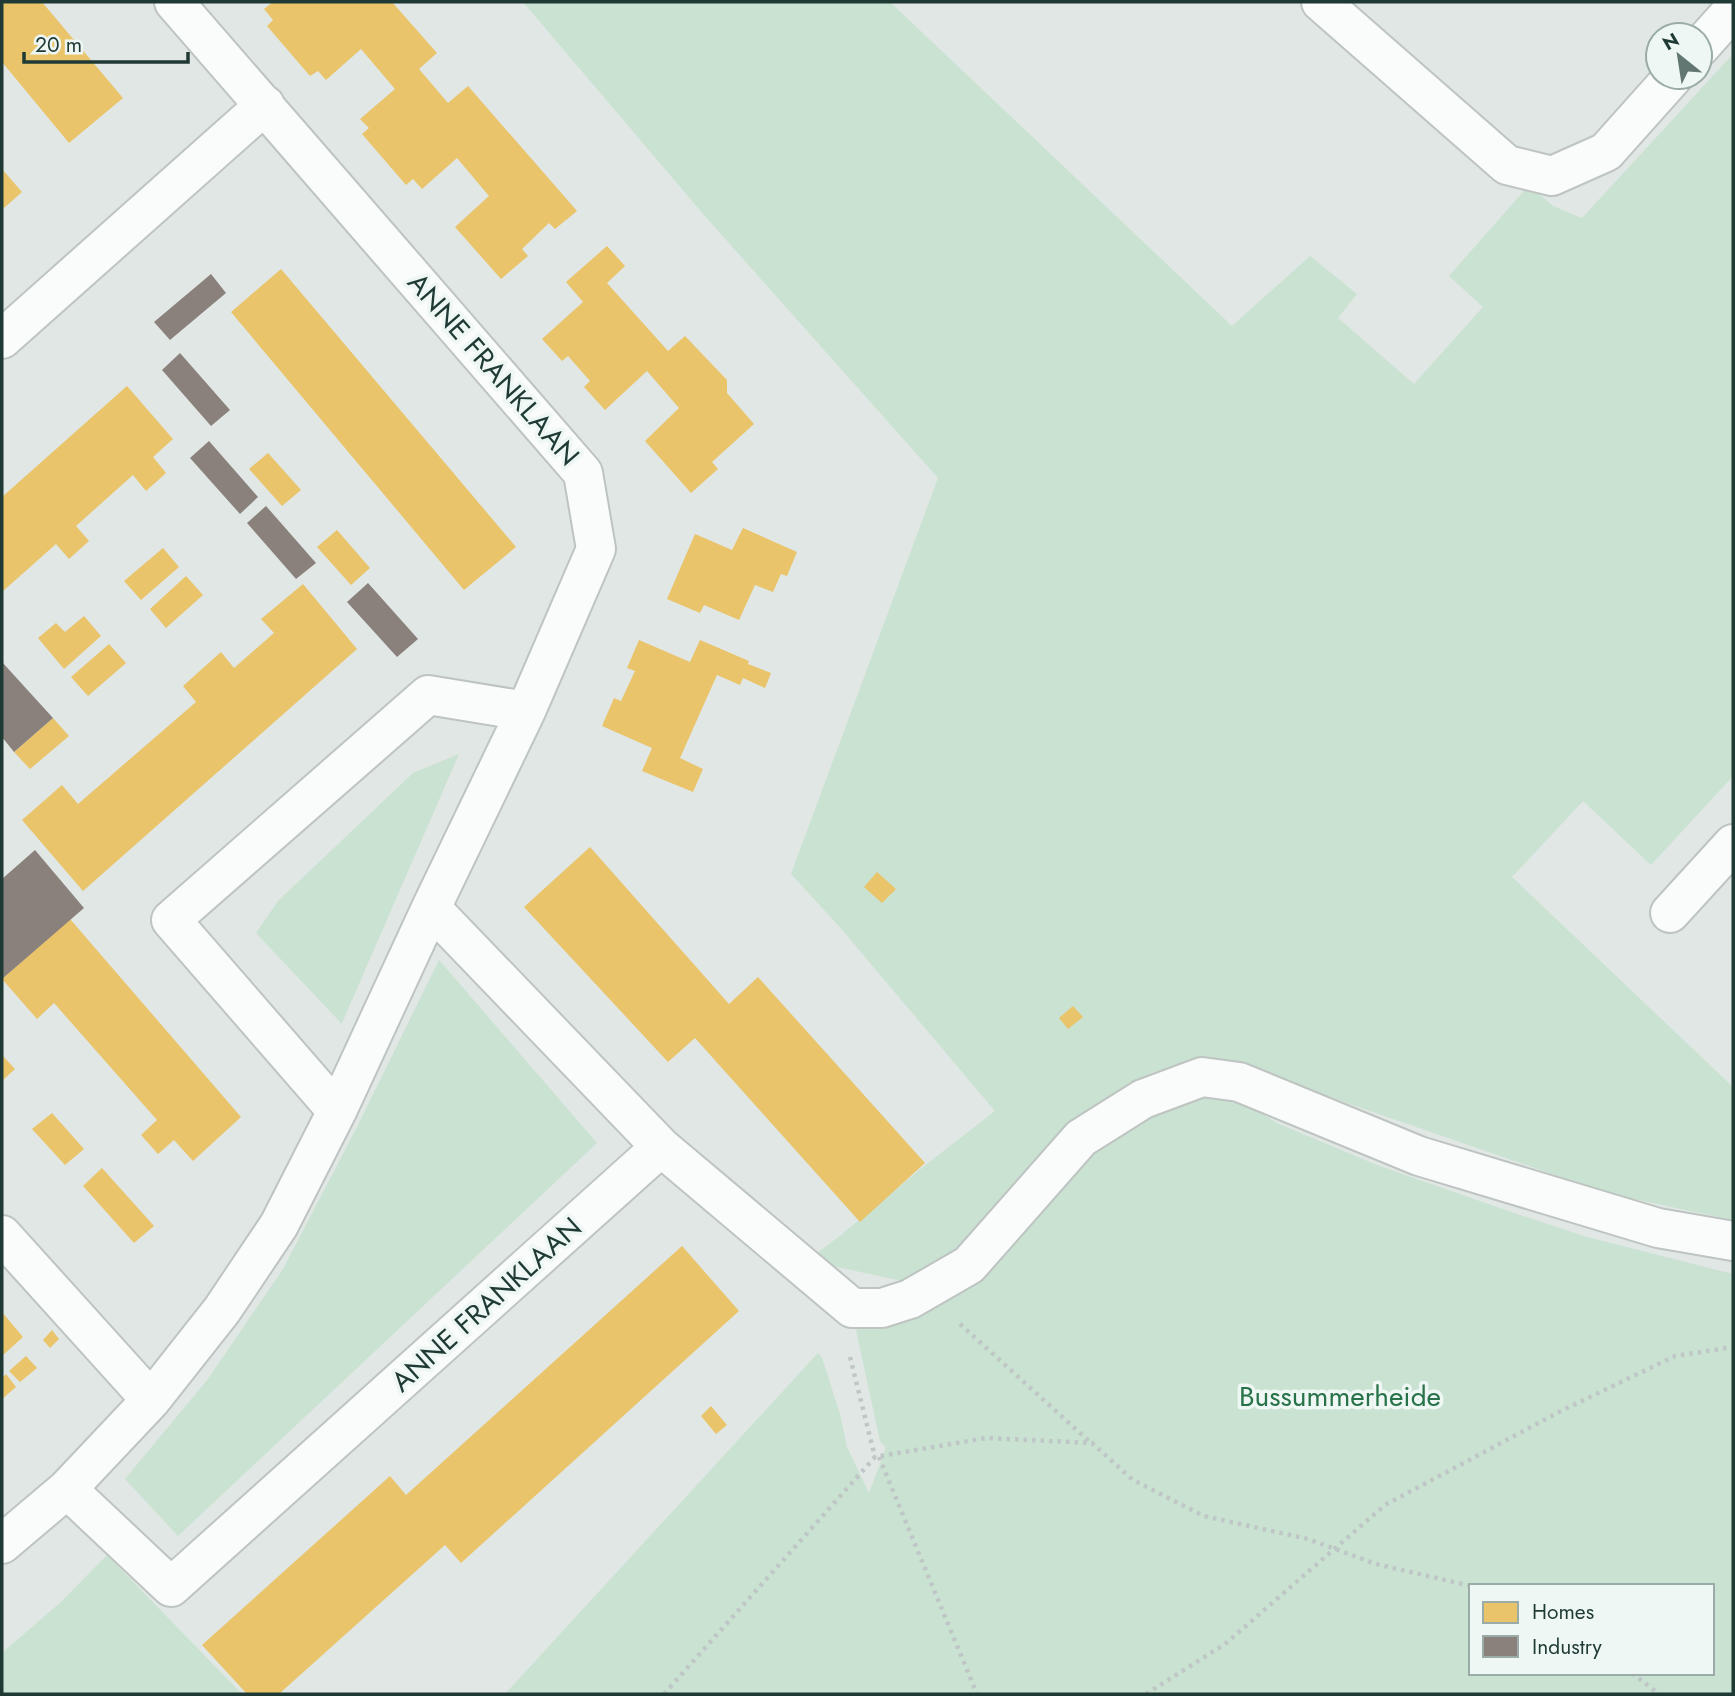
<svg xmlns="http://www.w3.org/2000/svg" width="1735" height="1696" font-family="Jost,sans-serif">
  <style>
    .green { fill: #c9e2d1; fill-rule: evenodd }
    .homes { fill: #e9c46a }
    .industry { fill: #8a817c }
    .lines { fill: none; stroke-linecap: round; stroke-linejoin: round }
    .minor-casing { stroke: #bec4c2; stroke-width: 42 }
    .path { stroke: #bfc7c6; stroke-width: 4.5; stroke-dasharray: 3.5 5; stroke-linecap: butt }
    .minor { stroke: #fafbfb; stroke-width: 38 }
    .labels { text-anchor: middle; stroke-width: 7; stroke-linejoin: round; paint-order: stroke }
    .street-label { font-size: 28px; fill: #1f3a35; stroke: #eef7f3 }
    .park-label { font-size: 28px; fill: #277249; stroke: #eef7f3 }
  </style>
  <rect width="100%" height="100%" fill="#e1e7e4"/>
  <!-- green -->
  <path class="green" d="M523 2H890L1232 326 1310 256 1357 294 1338 318 1414 384 1483 307 1449 276 1529 185 1553 206 1582 218 1733 54V776L1651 865 1583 801 1512 877 1733 1087V1220L1610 1194 1226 1061 1153 1072 1052 1140 997 1202 954 1257 912 1283 837 1267 812 1257 841 1235 923 1167 995 1111 838 925 791 874 938 478 704 215Z
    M459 754 342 1023V1024L256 933 278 901 413 773Z
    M439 960 597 1143 178 1536 125 1479 208 1379 283 1269 358 1125Z
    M1203 1094 1252 1108 1279 1124 1377 1165 1514 1213 1587 1237 1733 1274V1694H505L818 1353 822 1358 840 1414 847 1447 869 1493 886 1448 880 1441 856 1330 868 1317 890 1316 942 1303 1010 1247 1102 1141 1155 1114ZM1471 1586H1712V1673H1471Z
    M107 1555 242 1694H2V1653L61 1602Z"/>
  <!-- homes -->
  <path class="homes" d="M2 2H42L123 98 69 143 2 62Z
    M273 2H392L437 53 419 69 448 103 468 86 577 211 555 229 549 223 522 249 528 256 501 279 455 227 489 196 457 158 422 189 413 179 406 185 362 134 369 128 360 119 395 89 361 49 326 80 318 71 310 76 267 26 273 20 264 9Z
    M2 169 22 192 4 208 2 206Z
    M607 246 625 266 607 283 668 351 685 336 727 380V393L754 424 712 462 718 469 691 493 645 441 679 408 647 371 605 410 584 387 590 381 568 356 562 361 542 339 583 302 566 282Z
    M281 269 516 547 464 590 231 312Z
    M127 386 173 439 153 457 166 473 146 491 133 475 76 526 89 541 69 559 56 544 2 592V497Z
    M268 453 301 490 282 506 249 469Z
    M743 528 797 552 787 576 781 574 773 592 755 585 739 620 704 605 700 613 667 599 695 534 732 550Z
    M337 530 370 568 351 585 317 547Z
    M163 548 179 567 141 600 124 581Z
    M186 576 203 595 166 628 150 609Z
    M303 584 357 649 83 891 22 820 62 785 78 804 196 702 183 686 221 652 234 668 274 633 261 619Z
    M84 616 101 636 64 669 38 638 56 623 65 632Z
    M639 640 690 662 700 640 749 661 748 664 771 673 765 688 743 678 740 685 717 675 680 758 703 769 693 792 642 771 652 748 602 726 614 698 621 701 635 671 627 668Z
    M109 644 126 663 88 696 71 677Z
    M53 718 69 736 30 769 14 752Z
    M590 847 729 1004 758 977 925 1163 860 1222 695 1038 668 1062 524 907Z
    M877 872 896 889 882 903 864 887Z
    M70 919 241 1117 193 1161 174 1140 158 1154 141 1135 157 1120 54 1003 37 1019 2 979Z
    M1073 1006 1083 1017 1068 1029 1059 1018Z
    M2 1055 15 1069 2 1081Z
    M52 1113 84 1149 65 1165 32 1129Z
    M102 1168 154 1226 134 1243 83 1186Z
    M682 1246 739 1311 461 1563 445 1545 279 1694H247L202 1645 390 1476 406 1495Z
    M2 1312 23 1337 2 1356Z
    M52 1330 59 1339 50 1348 43 1340Z
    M26 1356 37 1368 20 1382 9 1371Z
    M6 1374 16 1387 2 1399V1378Z
    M711 1406 727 1425 716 1434 701 1416Z"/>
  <!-- industry -->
  <path class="industry" d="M211 274 226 293 170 340 154 322Z
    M180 353 230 410 211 426 162 370Z
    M209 441 258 497 240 514 190 458Z
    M266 506 316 563 296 579 247 523Z
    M368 583 418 639 397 657 347 602Z
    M2 662 53 718 14 752 2 737Z
    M35 850 84 908 2 979V879Z"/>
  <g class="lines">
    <defs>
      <path id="minor" d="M1321 2 1507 165 1552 176 1606 152 1673 77
        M1700 47 1733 10
        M2 339 265 105
        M1670 913 1733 844
        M337 1111 171 920 428 695 526 711
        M661 1147 852 1308H882L910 1299 969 1265 1081 1138 1143 1099 1202 1077 1239 1082 1419 1156 1658 1228 1733 1241
        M2 1235 151 1400
        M67 1489 171 1587 661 1147 431 908
        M2 1544 67 1489 151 1400 222 1310 279 1225 337 1111 431 908 526 711 596 549 583 473 174 2"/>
    </defs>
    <!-- minor casing -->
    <use href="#minor" class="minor-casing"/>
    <!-- path -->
    <path class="path" d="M960 1324 1091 1443
      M850 1357 875 1457
      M879 1457 977 1694
      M1632 1673 1659 1694
      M664 1694 875 1457 986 1438 1092 1443 1133 1480 1204 1516 1308 1539 1376 1564 1471 1586
      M1146 1694 1225 1644 1385 1505 1559 1412 1675 1356 1733 1347"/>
    <!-- minor -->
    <use href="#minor" class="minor"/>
  </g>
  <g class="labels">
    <!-- street labels -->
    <g class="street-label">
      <text transform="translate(494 369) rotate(49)" y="10">ANNE FRANKLAAN</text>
      <text transform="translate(486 1304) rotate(-42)" y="10">ANNE FRANKLAAN</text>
    </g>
    <!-- park labels -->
    <g class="park-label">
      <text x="1340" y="1406">Bussummerheide</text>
    </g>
  </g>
  <!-- border -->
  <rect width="1735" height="1696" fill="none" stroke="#1f3a35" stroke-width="7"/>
  <!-- legend -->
  <rect x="1469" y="1584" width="245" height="91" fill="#eef7f3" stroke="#9baba7" stroke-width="2"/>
  <rect x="1483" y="1602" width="35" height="21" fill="#e9c46a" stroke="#9baba7" stroke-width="2"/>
  <text x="1532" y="1619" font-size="21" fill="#1f3a35">Homes</text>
  <rect x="1483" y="1636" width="35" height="21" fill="#8a817c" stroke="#9baba7" stroke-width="2"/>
  <text x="1532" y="1654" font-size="21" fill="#1f3a35">Industry</text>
  <!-- north arrow -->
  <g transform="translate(1679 56) rotate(330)"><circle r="33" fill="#eef7f3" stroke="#9baba7" stroke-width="2"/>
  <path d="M0-5L12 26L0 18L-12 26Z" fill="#637772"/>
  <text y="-10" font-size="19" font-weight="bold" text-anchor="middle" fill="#1f3a35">N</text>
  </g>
  <!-- scale -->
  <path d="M24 52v10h164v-10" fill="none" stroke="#1f3a35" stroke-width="3.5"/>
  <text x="35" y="52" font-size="21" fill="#1f3a35" stroke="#eef7f3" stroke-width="5" paint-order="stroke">20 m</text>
</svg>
